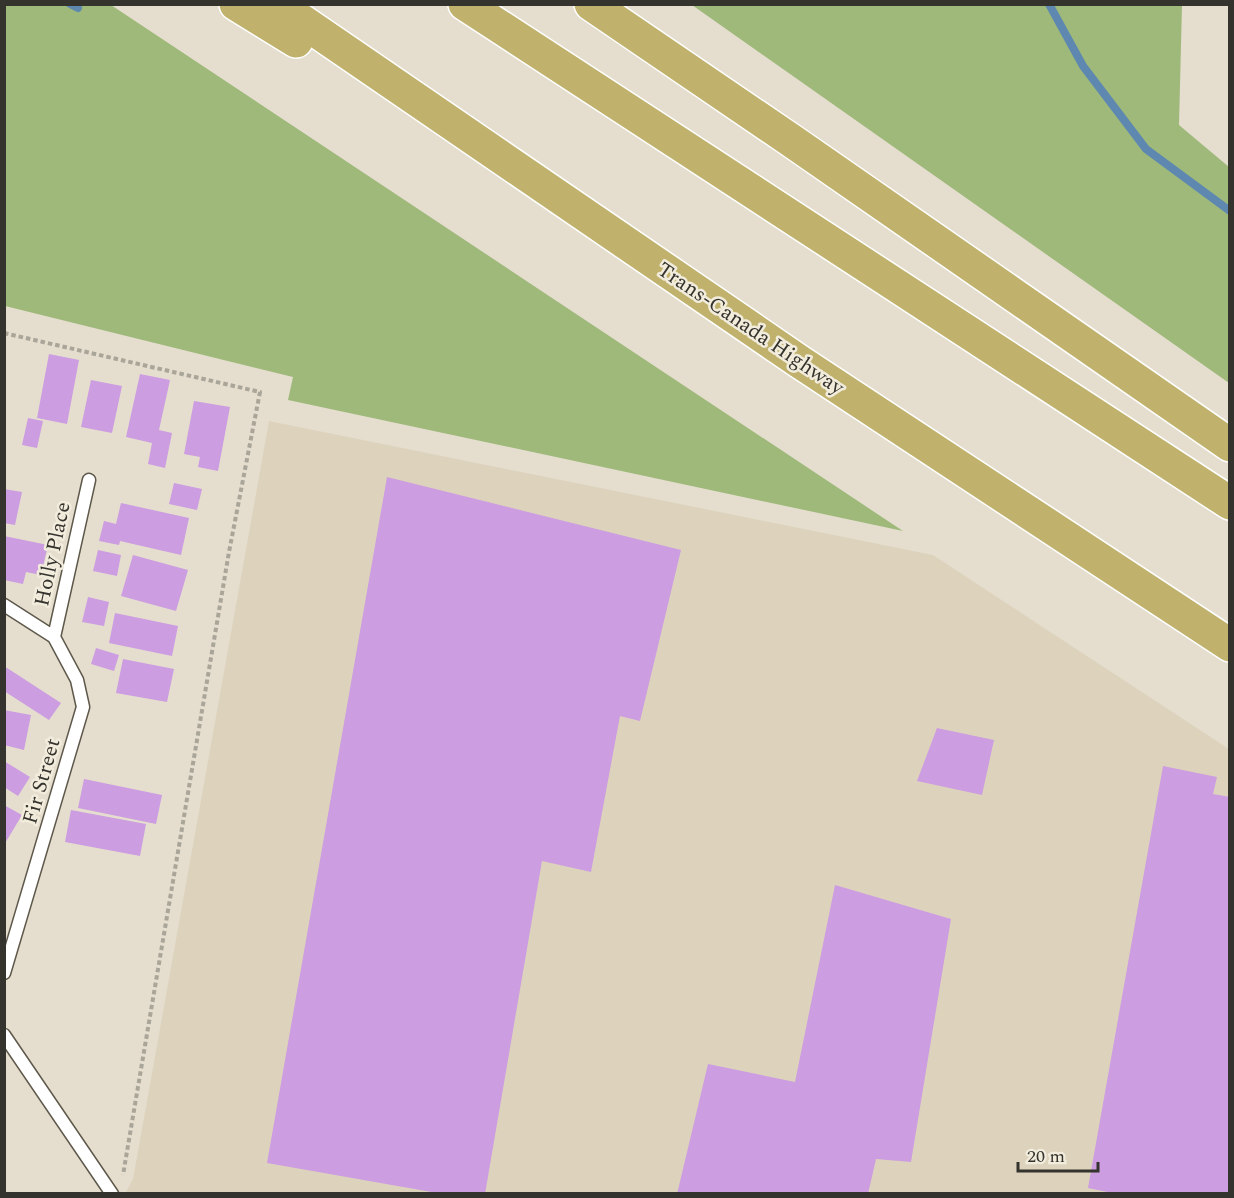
<svg xmlns="http://www.w3.org/2000/svg" width="1234" height="1198" font-family="Spectral,serif">
  <style>
    .built { fill: #ddd3bd }
    .green { fill: #9fb97a }
    .lines { fill: none; stroke-linecap: round; stroke-linejoin: round }
    .stream { stroke: #5e88af; stroke-width: 8 }
    .building { fill: #cc9de0 }
    .lane-casing { stroke: #5e584b; stroke-width: 15 }
    .highway-casing { stroke: #fff; stroke-width: 36 }
    .path { stroke: #aaa599; stroke-width: 4; stroke-dasharray: 4.5 3; stroke-linecap: butt }
    .lane { stroke: #fff; stroke-width: 12 }
    .highway { stroke: #c0b26c; stroke-width: 33 }
    .labels { text-anchor: middle; stroke-width: 5; stroke-linejoin: round; paint-order: stroke }
    .street-label { font-size: 21px; fill: #35332d; stroke: #f2ecdc }
  </style>
  <rect width="100%" height="100%" fill="#e5decf"/>
  <!-- built -->
  <path class="built" d="M269 421 933 555 1229 749V1193L125 1194 133 1179Z"/>
  <!-- green -->
  <path class="green" d="M5 4 111 5 903 531 288 400 293 377 5 306Z
    M692 5H1182L1179 125 1229 167V383Z"/>
  <g class="lines">
    <!-- stream -->
    <path class="stream" d="M70 4 78 8
      M1049 4 1083 66 1146 149 1230 211"/>
  </g>
  <!-- building -->
  <path class="building" d="M49 354 79 360 67 424 37 418Z
    M140 374 170 380 159 430 172 433 165 468 148 464 152 443 126 437Z
    M91 380 122 386 112 433 81 427Z
    M194 401 230 407 218 471 198 467 200 457 184 454Z
    M28 418 43 421 37 448 22 445Z
    M387 477 681 550 640 721 620 716 591 872 542 861 485 1194H443L267 1163Z
    M174 483 202 489 197 510 169 504Z
    M4 489 22 492 15 525 4 523Z
    M121 503 189 518 181 555 120 541 119 545 99 541 104 521 116 524Z
    M4 536 48 545 41 575 26 572 23 584 4 580Z
    M98 550 121 555 117 576 93 571Z
    M133 555 188 570 176 611 121 596Z
    M88 597 109 602 104 626 82 622Z
    M115 613 178 626 172 656 109 643Z
    M96 648 119 655 114 671 91 664Z
    M123 659 174 669 167 702 116 693Z
    M4 666 61 703 49 720 4 691Z
    M4 710 31 715 24 750 4 745Z
    M937 728 994 740 982 795 917 781Z
    M4 761 30 777 18 796 4 787Z
    M1163 766 1217 777 1213 794 1230 797V1194H1117L1088 1188Z
    M84 779 162 795 156 824 78 808Z
    M4 805 22 815 4 845Z
    M71 810 146 824 140 856 65 842Z
    M835 885 951 919 911 1162 876 1159 868 1194H677L708 1064 795 1082Z"/>
  <g class="lines">
    <defs>
      <path id="lane" d="M4 605 54 637
        M54 637 89 480
        M4 973 83 707 77 680 54 637
        M4 1035 112 1194"/>
      <path id="highway" d="M236 4 296 41
        M277 4 800 362 1230 645
        M465 4 1230 503
        M591 4 792 141 1230 445"/>
    </defs>
    <!-- lane casing -->
    <use href="#lane" class="lane-casing"/>
    <!-- highway casing -->
    <use href="#highway" class="highway-casing"/>
    <!-- path -->
    <path class="path" d="M4 333 260 392 229 552 123 1175"/>
    <!-- lane -->
    <use href="#lane" class="lane"/>
    <!-- highway -->
    <use href="#highway" class="highway"/>
  </g>
  <g class="labels">
    <!-- street labels -->
    <g class="street-label">
      <text transform="translate(751 328) rotate(34)" y="7">Trans-Canada Highway</text>
      <text transform="translate(52 554) rotate(-78)" y="7">Holly Place</text>
      <text transform="translate(41 781) rotate(-74)" y="7">Fir Street</text>
    </g>
  </g>
  <!-- border -->
  <rect width="1234" height="1198" fill="none" stroke="#35332d" stroke-width="12"/>
  <!-- scale -->
  <path d="M1018 1162v9h80v-9" fill="none" stroke="#35332d" stroke-width="3"/>
  <text x="1027" y="1162" font-size="18" fill="#35332d" stroke="#f2ecdc" stroke-width="4.5" paint-order="stroke">20 m</text>
</svg>
